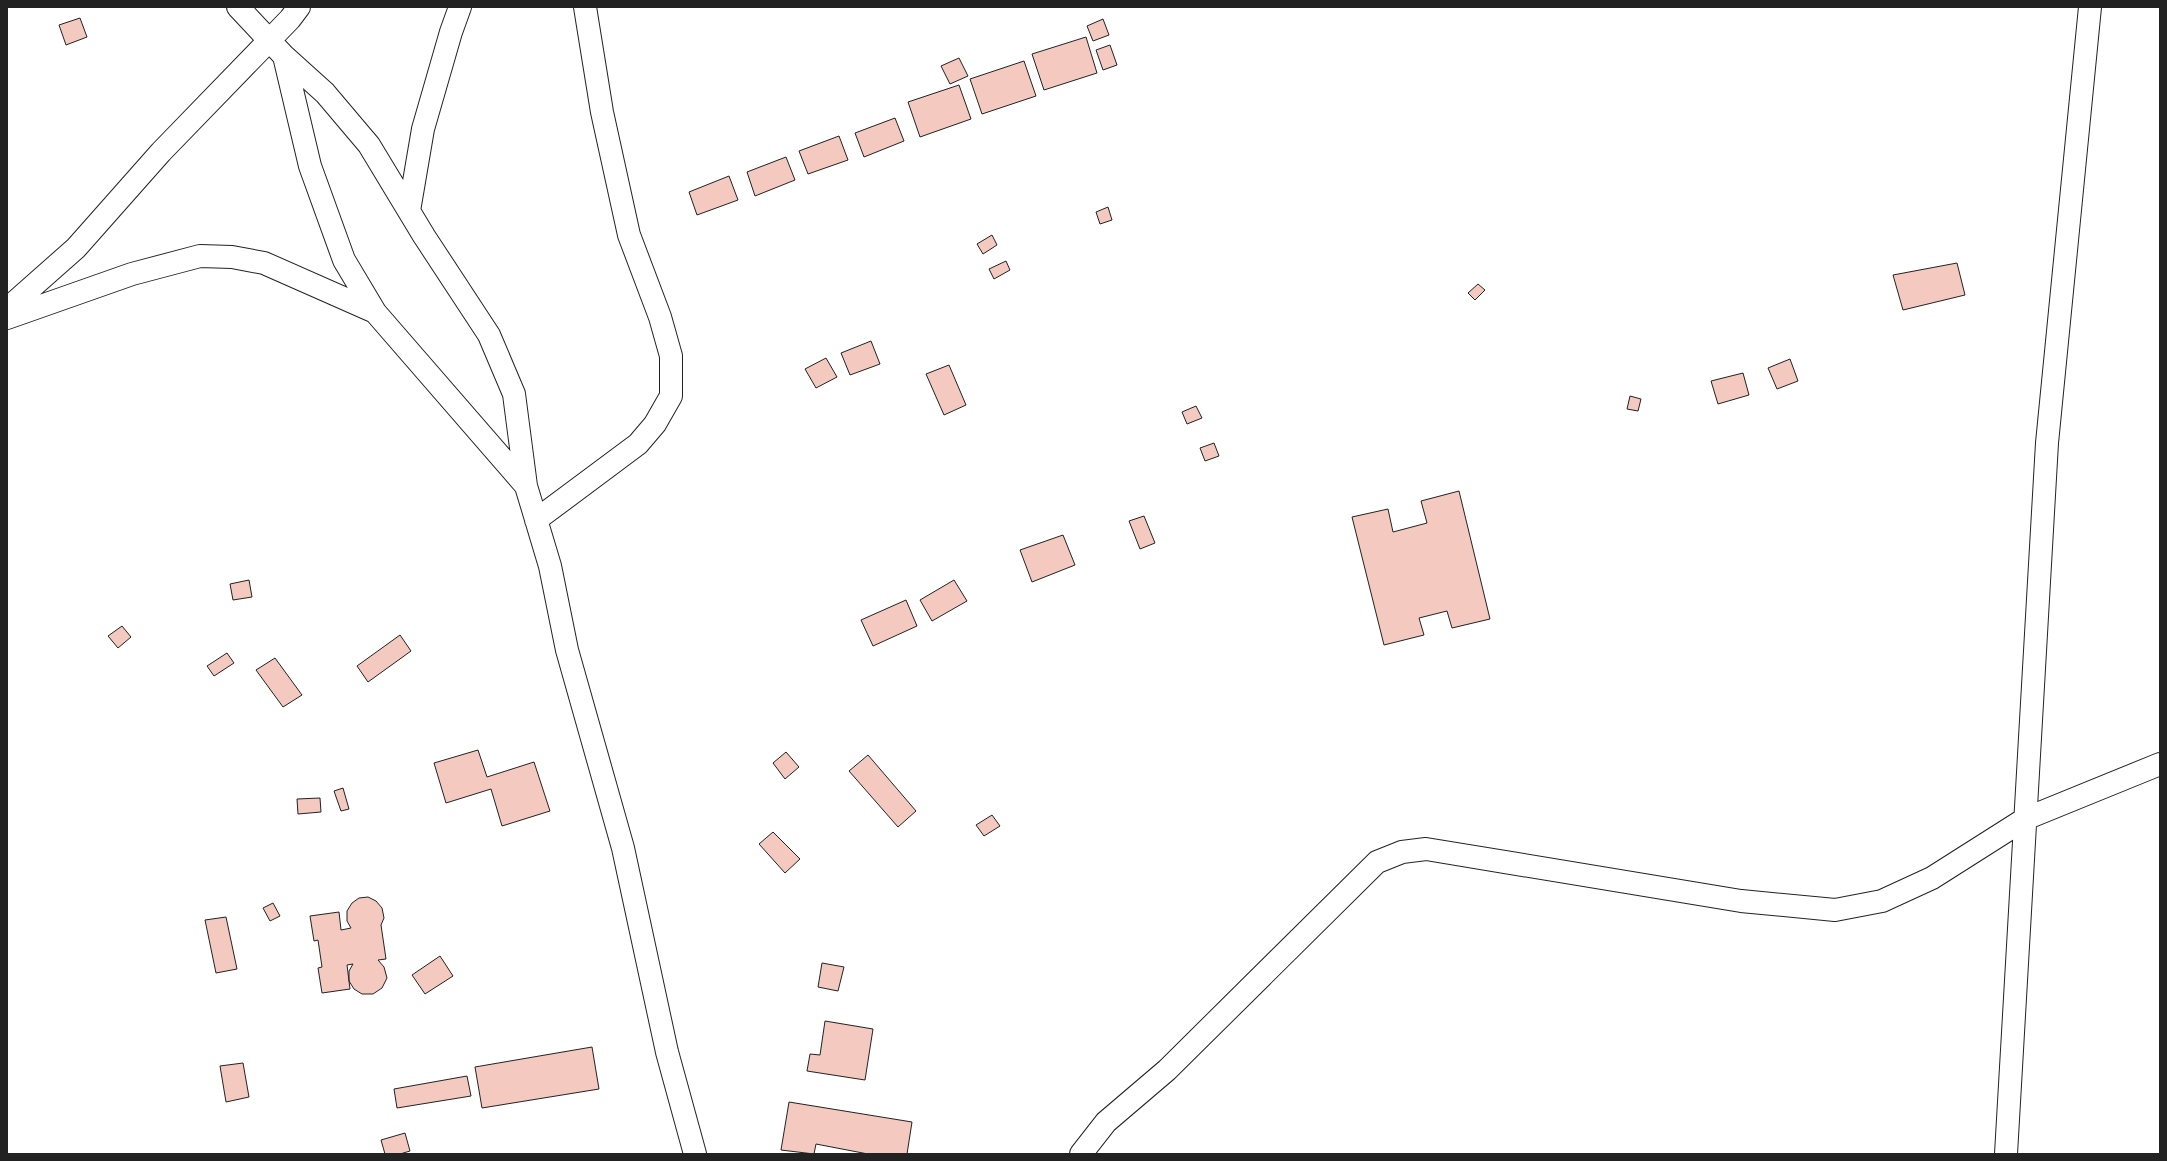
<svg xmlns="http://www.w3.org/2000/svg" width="2167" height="1161" font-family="Spectral,serif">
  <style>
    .building { fill: #f3c9c0; stroke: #222 }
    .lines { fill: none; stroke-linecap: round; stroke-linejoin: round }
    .minor-casing { stroke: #222; stroke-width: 24 }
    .minor { stroke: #fff; stroke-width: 22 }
  </style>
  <rect width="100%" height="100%" fill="#fff"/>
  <!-- building -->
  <path class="building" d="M80 18 87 37 66 45 59 25Z
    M1103 19 1109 35 1093 41 1087 26Z
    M1086 37 1097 73 1044 90 1032 54Z
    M1110 45 1117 65 1103 70 1096 50Z
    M959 58 968 76 950 84 941 66Z
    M1024 61 1036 96 982 114 970 79Z
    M959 85 971 119 920 137 908 102Z
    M895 118 904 141 864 157 855 133Z
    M839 136 848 160 808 174 799 151Z
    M786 157 795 180 755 196 747 172Z
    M729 176 738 200 697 215 689 192Z
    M1108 207 1112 220 1100 224 1096 212Z
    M992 235 997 245 983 254 977 244Z
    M1006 261 1010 270 994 279 989 269Z
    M1957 263 1965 295 1903 310 1893 275Z
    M1478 284 1485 290 1475 300 1468 293Z
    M871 341 880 364 850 375 841 353Z
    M826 358 837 377 816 388 805 369Z
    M1790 359 1798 381 1777 389 1768 368Z
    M949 365 966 405 944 415 926 374Z
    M1743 373 1749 395 1718 404 1711 381Z
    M1630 396 1641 399 1638 411 1627 409Z
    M1196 406 1202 418 1187 424 1182 412Z
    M1214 443 1219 456 1205 461 1200 448Z
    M1459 491 1490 619 1452 628 1447 611 1419 618 1424 635 1384 645 1352 517 1388 509 1393 532 1427 523 1421 501Z
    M1144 516 1155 543 1140 549 1129 521Z
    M1063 535 1075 565 1032 582 1020 550Z
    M249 580 252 597 233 600 230 584Z
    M954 580 967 601 932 621 920 600Z
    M906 600 917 626 873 646 861 620Z
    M122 626 131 637 118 648 108 636Z
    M400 635 411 651 368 682 357 666Z
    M227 653 234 663 214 676 207 666Z
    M275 658 302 695 283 707 256 670Z
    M478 750 487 777 534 762 550 811 502 826 491 789 446 803 434 763Z
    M786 752 799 767 785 779 773 763Z
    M868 755 916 811 898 827 849 771Z
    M343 788 349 809 341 811 334 791Z
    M320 798 321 812 298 814 297 799Z
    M992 815 1000 826 984 836 976 825Z
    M773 832 800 859 785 873 759 844Z
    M368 897 376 901 382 908 384 918 381 925 386 959 378 960 384 967 387 978 382 988 373 994H362L354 989 349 981V971L353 964 347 965 350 989 322 993 318 968 322 967 318 940 314 941 310 916 339 912 341 930 351 928 347 921V911L352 903 359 898Z
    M273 903 280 916 270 921 263 908Z
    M226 917 237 969 216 973 205 920Z
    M440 956 453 976 425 994 412 975Z
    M822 963 844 967 838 991 818 987Z
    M825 1021 873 1029 865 1080 807 1071 810 1054 820 1055Z
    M592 1047 599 1089 482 1108 475 1067Z
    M243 1063 249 1097 226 1102 220 1066Z
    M467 1076 471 1096 397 1108 394 1089Z
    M789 1102 912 1122 907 1154H868L816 1144 814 1154 781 1150Z
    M405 1133 410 1151 400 1154H385L381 1140Z"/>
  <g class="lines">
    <defs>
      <path id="minor" d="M238 7 284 56 310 166 344 260 375 312 526 486 550 566 567 650 623 848 667 1052 695 1154
        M284 56 325 93 369 145 424 236 489 335 514 394 526 486
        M409 211 423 129 451 32 460 7
        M7 309 76 248 161 152 290 19 299 7
        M7 318 132 274 200 256 232 257 264 263 375 312
        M536 520 638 444 655 424 671 396V356L660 317 629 235 602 112 585 7
        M1081 1154 1106 1122 1167 1070 1377 862 1402 852 1426 849 1741 901 1835 910 1882 901 1932 878 2025 819 2160 764
        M2006 1154 2047 443 2090 7"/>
    </defs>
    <!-- minor casing -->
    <use href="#minor" class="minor-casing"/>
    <!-- minor -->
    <use href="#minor" class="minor"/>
  </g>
  <!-- border -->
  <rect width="2167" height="1161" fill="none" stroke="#222222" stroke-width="16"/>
</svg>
